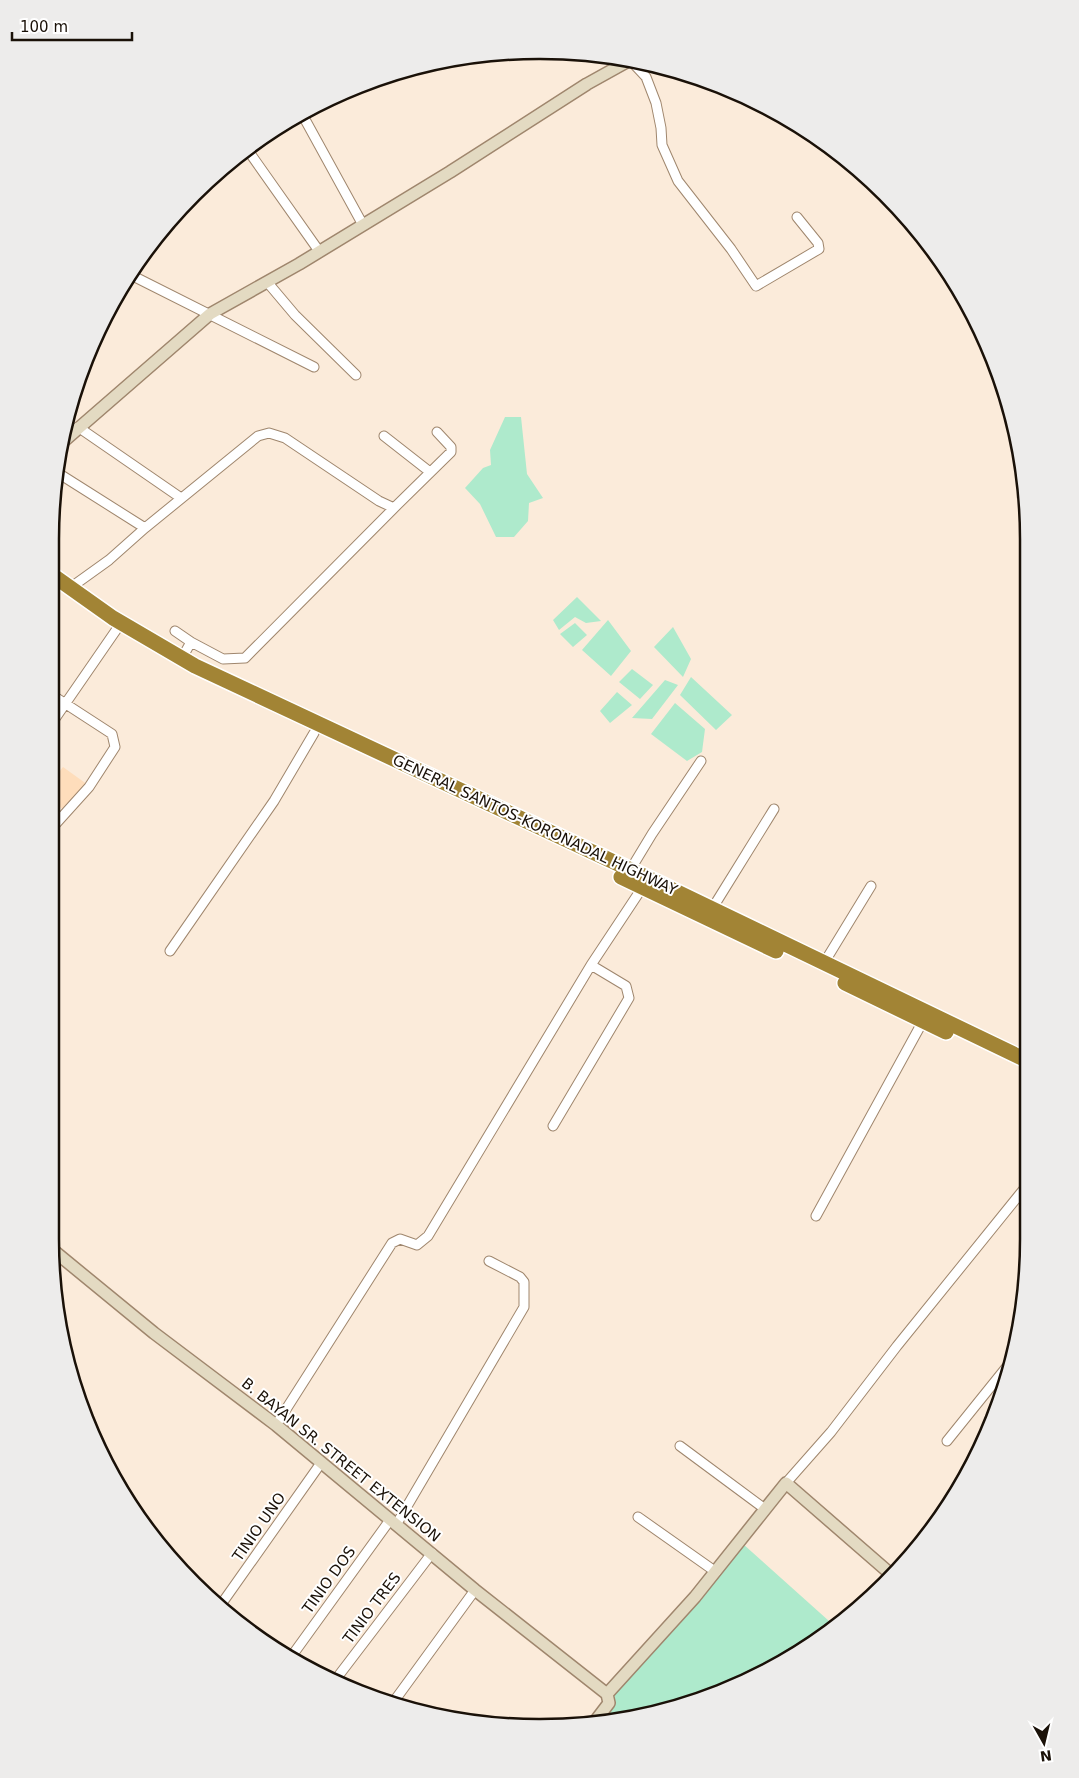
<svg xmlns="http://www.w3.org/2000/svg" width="1079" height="1778" font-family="'DejaVu Sans',sans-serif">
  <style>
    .built { fill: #feddbb }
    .green { fill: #aeeacc }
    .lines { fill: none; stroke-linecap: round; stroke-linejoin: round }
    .street-casing { stroke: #9f866d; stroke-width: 11 }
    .secondary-casing { stroke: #9f866d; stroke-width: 14 }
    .highway-casing { stroke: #fff; stroke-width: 18 }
    .street { stroke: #fff; stroke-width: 9 }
    .secondary { stroke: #e3dac2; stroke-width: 11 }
    .highway { stroke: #a28435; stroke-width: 15 }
    .labels { text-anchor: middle; stroke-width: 4; stroke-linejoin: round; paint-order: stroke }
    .street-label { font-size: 15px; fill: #1a1108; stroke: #fff }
    .rim { fill: none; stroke: #1a1108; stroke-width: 2.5 }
  </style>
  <rect width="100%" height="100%" fill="#fbebda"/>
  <!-- built -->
  <path class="built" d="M63 767 88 785 68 813 52 801V781Z"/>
  <!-- green -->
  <path class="green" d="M505 417H521L527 474 543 498 529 503 528 521 514 537H496L480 504 465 488 483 468 491 465 490 450Z
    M577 597 601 621 586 623 575 617 559 630 553 620Z
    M608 620 631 651 611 676 582 650Z
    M575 623 587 635 573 647 560 634Z
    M673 627 691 659 683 677 654 647Z
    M632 669 653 685 640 699 619 682Z
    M691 677 732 715 716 730 680 695Z
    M665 680 678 685 652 719 632 718Z
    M617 692 632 705 610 723 600 711Z
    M675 703 705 729 702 752 687 761 651 734Z
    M743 1544 829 1621 838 1626 756 1677 697 1702 601 1724 615 1705 614 1694Z"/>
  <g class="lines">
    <defs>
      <path id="street" d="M630 60 646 77 656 103 661 128 662 145 678 181 731 249 756 286 819 249 818 243 797 217
        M302 114 363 225
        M247 149 319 251
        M129 274 314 367
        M268 283 295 315 356 375
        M78 427 181 498
        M384 436 430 472
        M58 473 145 528 109 560 70 588
        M145 528 258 436 269 433 285 438 379 501 394 508 451 452V447L437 432
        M175 631 191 642
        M182 658 191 642 223 659 245 658 394 508
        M52 695 112 734 115 747 89 787 52 828
        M52 723 121 623
        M629 872 652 834 701 761
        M712 909 774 809
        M170 951 274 801 314 733
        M824 963 871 886
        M553 1126 629 998 626 986 591 965
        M816 1216 923 1021
        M276 1425 392 1243 400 1239 417 1245 428 1236 591 965 644 885
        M947 1441 1009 1364
        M680 1446 765 1509
        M786 1483 831 1432 897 1346 1028 1184
        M638 1517 716 1572
        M396 1525 524 1307V1282L520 1277 489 1261
        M220 1606 321 1463
        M291 1657 390 1520
        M336 1679 432 1553
        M392 1704 475 1590"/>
      <path id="secondary" d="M65 440 210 314 299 264 450 172 587 84 632 59
        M54 1251 154 1333 276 1425 475 1590 607 1694
        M607 1694 695 1597 786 1483 893 1576
        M593 1724 609 1703 607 1694"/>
      <path id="highway" d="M51 574 113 618 195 666 646 877 1028 1061
        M621 877 776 951
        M845 983 946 1032"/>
    </defs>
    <!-- street casing -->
    <use href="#street" class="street-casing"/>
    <!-- secondary casing -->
    <use href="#secondary" class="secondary-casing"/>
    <!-- highway casing -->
    <use href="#highway" class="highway-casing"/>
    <!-- street -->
    <use href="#street" class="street"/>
    <!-- secondary -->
    <use href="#secondary" class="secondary"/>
    <!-- highway -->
    <use href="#highway" class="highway"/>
  </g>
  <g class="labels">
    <!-- street labels -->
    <g class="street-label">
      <text transform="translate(535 825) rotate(25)" y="5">GENERAL SANTOS-KORONADAL HIGHWAY</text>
      <text transform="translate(341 1460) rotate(39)" y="5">B. BAYAN SR. STREET EXTENSION</text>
      <text transform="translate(259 1527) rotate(-55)" y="5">TINIO UNO</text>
      <text transform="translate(329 1580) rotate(-54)" y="5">TINIO DOS</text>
      <text transform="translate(372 1608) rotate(-53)" y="5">TINIO TRES</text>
    </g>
  </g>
  <!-- crop -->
  <path d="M0 0H1079V1778H0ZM539 59H540A480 480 0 0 1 1020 539V1239A480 480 0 0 1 540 1719H539A480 480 0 0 1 59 1239V539A480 480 0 0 1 539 59Z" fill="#edeceb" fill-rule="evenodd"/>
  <path class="rim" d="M539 59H540A480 480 0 0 1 1020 539V1239A480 480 0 0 1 540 1719H539A480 480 0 0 1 59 1239V539A480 480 0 0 1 539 59Z"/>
  <!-- north arrow -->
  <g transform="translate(1044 1743) rotate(172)" stroke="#ffffff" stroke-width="4" paint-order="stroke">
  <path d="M0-4L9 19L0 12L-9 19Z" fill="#1a1108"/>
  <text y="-8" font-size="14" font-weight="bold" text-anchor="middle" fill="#1a1108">N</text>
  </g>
  <!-- scale -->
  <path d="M12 32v8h120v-8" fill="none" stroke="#1a1108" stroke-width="2.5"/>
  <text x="20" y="32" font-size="15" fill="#1a1108" stroke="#ffffff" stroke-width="4" paint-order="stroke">100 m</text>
</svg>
